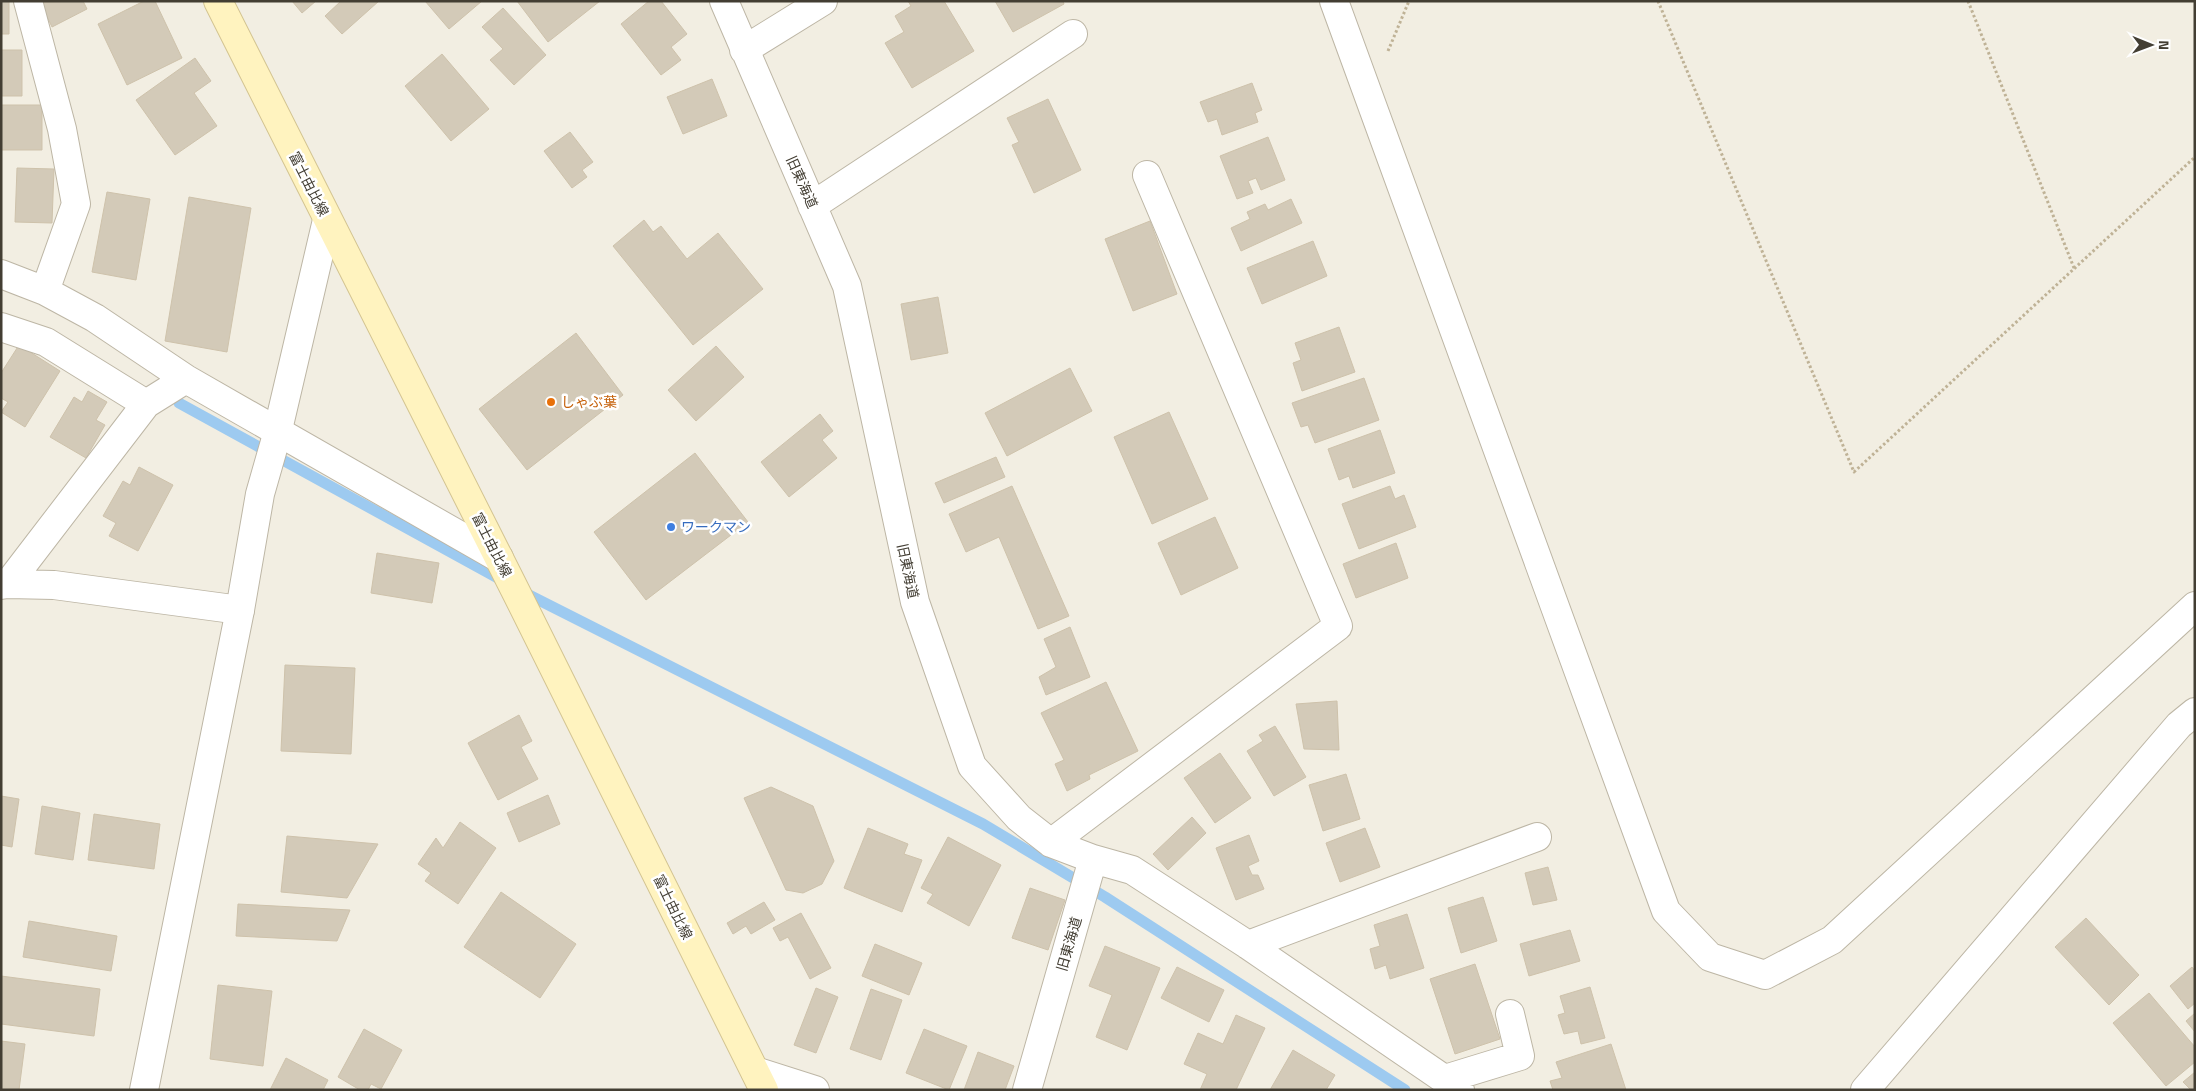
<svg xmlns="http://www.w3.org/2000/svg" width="2196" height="1091" font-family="'Titillium Web','Noto Sans JP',sans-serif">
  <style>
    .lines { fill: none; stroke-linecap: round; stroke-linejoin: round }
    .stream { stroke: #9dcaf0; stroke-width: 11 }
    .building { fill: #d3cab8; stroke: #cec2ab }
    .minor-casing { stroke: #bdb6a5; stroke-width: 30 }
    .tertiary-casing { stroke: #bdb6a5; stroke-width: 30 }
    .secondary-casing { stroke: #d3c491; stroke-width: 30 }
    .path { stroke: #bfb296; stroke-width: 3; stroke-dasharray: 2.5 2.5; stroke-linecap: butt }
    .minor { stroke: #fff; stroke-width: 28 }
    .tertiary { stroke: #fff; stroke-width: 28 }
    .secondary { stroke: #fff3bf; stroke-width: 28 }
    .food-dot { fill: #e8710a; stroke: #fff; stroke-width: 2 }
    .shop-dot { fill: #3f7fe0; stroke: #fff; stroke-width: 2 }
    .labels { text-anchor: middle; stroke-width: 5; stroke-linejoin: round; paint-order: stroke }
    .street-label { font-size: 14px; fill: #433e33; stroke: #fff }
    .food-label { font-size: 14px; fill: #c56008; stroke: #fff; text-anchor: start }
    .shop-label { font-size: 14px; fill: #366cbe; stroke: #fff; text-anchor: start }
  </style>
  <rect width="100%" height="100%" fill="#f2eee2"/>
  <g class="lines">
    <!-- stream -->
    <path class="stream" d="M179 403 505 582
      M521 591 983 824 1105 897 1405 1090"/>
  </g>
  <!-- building -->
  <path class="building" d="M1 1H9V34H1Z
    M83 1 87 9 52 27 40 2Z
    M144 1H155L182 58 127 85 98 24Z
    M292 1H316L302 13Z
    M341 1H379L342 34 325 16Z
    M425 1H482L449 29Z
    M517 1H600L548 42Z
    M649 1H661L687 34 671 47 681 60 661 75 621 24Z
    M908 1H944L974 51 912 88 885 43 904 32 895 16 911 6Z
    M995 1H1063L1064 4 1013 32Z
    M503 8 546 55 514 85 490 60 503 49 482 27Z
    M1 50H22V96H1Z
    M442 54 489 109 451 141 405 86Z
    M195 58 211 81 194 93 217 126 175 155 136 100Z
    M712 79 727 116 683 134 667 97Z
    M1252 83 1262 110 1255 113 1258 122 1222 135 1217 119 1208 122 1200 102Z
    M1048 99 1081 170 1034 193 1012 145 1019 142 1007 118Z
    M1 105H42V150H1Z
    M570 132 593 162 582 170 587 177 572 188 544 151Z
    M1268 137 1285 180 1261 190 1256 178 1248 181 1253 193 1237 199 1220 156Z
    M17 168 54 169 52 223 15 222Z
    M107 192 150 199 136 280 92 272Z
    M189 197 251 208 227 352 165 341Z
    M1291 199 1302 223 1241 251 1231 228 1250 219 1247 212 1265 204 1268 210Z
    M644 220 653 232 661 226 687 259 718 233 763 289 693 345 613 246Z
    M1150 221 1177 294 1133 311 1105 239Z
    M1313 241 1327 276 1262 304 1247 268Z
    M938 297 948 353 911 360 901 304Z
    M1339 327 1355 372 1302 391 1293 363 1301 360 1295 343Z
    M576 333 623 395 527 470 479 409Z
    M19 345 60 371 25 427 1 412 8 402 1 398V373Z
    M716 346 744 377 696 421 668 390Z
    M1070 368 1092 411 1007 456 985 413Z
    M1364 378 1379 420 1315 443 1308 425 1301 427 1292 403Z
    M88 391 107 402 96 420 105 425 86 458 50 437 74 397 82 402Z
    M1169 412 1208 499 1152 524 1114 437Z
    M820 414 833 431 822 440 837 458 789 497 761 462Z
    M1380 430 1395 473 1353 488 1349 476 1339 480 1328 449Z
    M695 453 748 522 646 600 594 532Z
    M996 457 1005 477 944 503 935 483Z
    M139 467 173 485 138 551 109 536 116 523 103 516 123 481 130 485Z
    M1012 486 1069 616 1038 629 999 537 966 552 949 514Z
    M1390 486 1395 499 1404 495 1416 527 1359 549 1342 504Z
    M1215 517 1238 568 1181 595 1158 543Z
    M1396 543 1408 578 1356 598 1343 564Z
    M377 553 439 563 432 603 371 593Z
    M1070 627 1090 677 1046 695 1039 677 1056 667 1044 639Z
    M285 665 355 668 351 754 281 751Z
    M1106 682 1138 751 1089 775 1090 779 1067 791 1055 764 1064 760 1041 713Z
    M1337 701 1339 750 1304 749 1296 704Z
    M519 715 532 741 521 747 538 779 498 800 468 743Z
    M1275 726 1306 777 1274 796 1247 751 1263 741 1259 735Z
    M1220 753 1251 798 1215 823 1184 778Z
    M1346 774 1360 819 1323 831 1309 785Z
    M771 787 813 806 834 861 822 884 803 893 786 890 744 798Z
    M548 795 560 824 519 842 507 813Z
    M1 796 19 799 12 847 1 845Z
    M42 806 80 813 73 860 35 854Z
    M94 814 160 824 154 869 88 860Z
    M1192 817 1206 833 1168 870 1153 854Z
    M460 822 496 848 458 904 425 881 431 873 418 864 436 838 443 848Z
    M868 828 908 844 904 854 922 860 902 912 844 888Z
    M1365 828 1380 867 1340 882 1326 843Z
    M1249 835 1259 861 1248 866 1252 875H1258L1264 889 1236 900 1216 848Z
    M287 836 378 844 347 898 281 892Z
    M948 837 1001 865 969 926 927 903 933 894 921 888Z
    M1548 867 1557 900 1533 905 1525 873Z
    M1030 888 1065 900 1048 950 1012 938Z
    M501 892 576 944 540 998 464 947Z
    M1483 897 1497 941 1461 953 1448 908Z
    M764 902 775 920 751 934 746 926 733 934 727 923Z
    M238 904 350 910 337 941 236 936Z
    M801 913 831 968 810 979 788 937 780 941 773 928Z
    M1407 914 1424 968 1390 979 1386 965 1375 969 1370 949 1380 946 1374 925Z
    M2086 918 2139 975 2109 1005 2055 947Z
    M29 921 117 936 111 971 23 957Z
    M1570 930 1580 961 1529 976 1520 944Z
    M875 944 922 963 909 995 862 976Z
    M1105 946 1160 968 1127 1050 1096 1037 1112 995 1089 986Z
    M1475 964 1500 1039 1455 1054 1430 979Z
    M1177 967 1224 990 1209 1022 1161 998Z
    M2192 967 2195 971V1003L2188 1009 2170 986Z
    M1 976 100 989 94 1036 1 1024Z
    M218 985 272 991 263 1066 210 1059Z
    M1590 987 1605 1038 1581 1044 1578 1031 1564 1034 1558 1015 1565 1013 1560 996Z
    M816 988 838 997 816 1053 794 1045Z
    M871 989 902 1000 881 1060 850 1049Z
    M2149 993 2195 1047V1062L2166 1086 2113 1023Z
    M2195 1013V1032L2186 1021Z
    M1236 1015 1265 1028 1236 1090H1200L1207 1074 1184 1064 1198 1033 1223 1044Z
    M364 1029 402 1050 381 1089 371 1084 368 1090H360L338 1077Z
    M924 1029 967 1046 949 1090 906 1073Z
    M1 1041 25 1044 19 1090H1Z
    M1611 1044 1626 1090H1553L1550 1081 1562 1078 1556 1062Z
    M1293 1050 1335 1075 1326 1090H1270Z
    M978 1052 1014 1066 1005 1090H964Z
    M286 1058 328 1080 323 1090H270Z
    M2195 1072V1090H2191L2183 1082Z"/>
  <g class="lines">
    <defs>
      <path id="minor" d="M28 1 62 129 76 204 45 291
        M724 1 847 286 915 602 972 766 1019 818 1051 843 1093 859 1027 1090
        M1334 1 1666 911 1710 957 1765 975 1832 940 2195 606
        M744 50 823 1
        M812 206 1073 34
        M1 274 45 291 95 318 186 379 499 558
        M1 327 46 342 146 404
        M8 584 146 404 186 379
        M1 585 8 584 54 585 240 610
        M1051 843 1338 626 1147 175
        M1093 859 1132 870 1248 945 1460 1090
        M1248 945 1537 837
        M755 1071 815 1090
        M1445 1079 1520 1056 1510 1014
        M1865 1090 2179 725 2195 712"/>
      <path id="tertiary" d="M144 1090 240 610 260 494 276 438 327 220"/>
      <path id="secondary" d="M218 1 517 594 764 1090"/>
    </defs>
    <!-- minor casing -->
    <use href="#minor" class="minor-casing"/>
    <!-- tertiary casing -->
    <use href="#tertiary" class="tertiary-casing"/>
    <!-- secondary casing -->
    <use href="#secondary" class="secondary-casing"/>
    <!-- path -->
    <path class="path" d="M1658 1 1854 472 2195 157
      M1968 1 2074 268
      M1388 51 1409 1"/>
    <!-- minor -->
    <use href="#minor" class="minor"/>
    <!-- tertiary -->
    <use href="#tertiary" class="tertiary"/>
    <!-- secondary -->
    <use href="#secondary" class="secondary"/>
  </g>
  <!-- markers -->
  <circle class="food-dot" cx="551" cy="402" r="5"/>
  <circle class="shop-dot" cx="671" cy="527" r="5"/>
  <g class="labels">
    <!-- street labels -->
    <g class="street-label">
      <text transform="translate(802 182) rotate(66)" y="5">旧東海道</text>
      <text transform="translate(309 184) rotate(63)" y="5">富士由比線</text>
      <text transform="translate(492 545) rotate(63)" y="5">富士由比線</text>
      <text transform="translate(908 571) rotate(78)" y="5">旧東海道</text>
      <text transform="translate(673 907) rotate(64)" y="5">富士由比線</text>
      <text transform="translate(1069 944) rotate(-74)" y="5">旧東海道</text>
    </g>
    <!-- food labels -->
    <g class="food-label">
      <text x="561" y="407">しゃぶ葉</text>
    </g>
    <!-- shop labels -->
    <g class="shop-label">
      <text x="681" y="532">ワークマン</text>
    </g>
  </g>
  <!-- border -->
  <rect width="2196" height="1091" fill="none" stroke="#433e33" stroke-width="5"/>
  <!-- north arrow -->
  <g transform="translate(2151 45) rotate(91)" stroke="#ffffff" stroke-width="4" paint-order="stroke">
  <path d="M0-4L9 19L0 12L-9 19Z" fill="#433e33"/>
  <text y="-8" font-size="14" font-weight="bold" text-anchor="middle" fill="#433e33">N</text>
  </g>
</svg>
